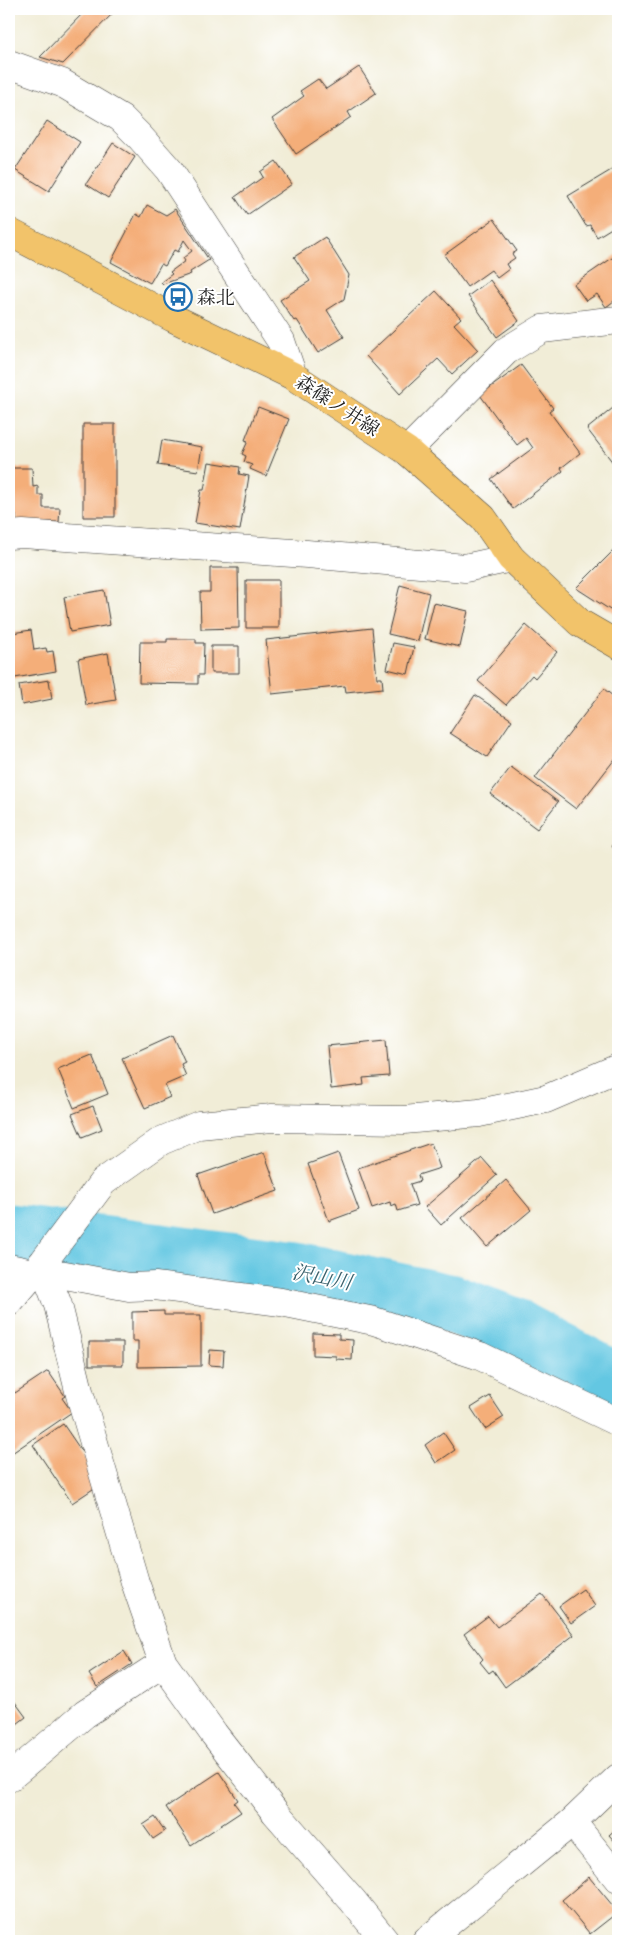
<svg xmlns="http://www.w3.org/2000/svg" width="627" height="1950" font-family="Cardo,'Noto Serif JP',serif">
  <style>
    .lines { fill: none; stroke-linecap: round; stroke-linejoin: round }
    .river { stroke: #64c7e2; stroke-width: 59 }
    .building { fill: #f4ae79 }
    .minor-casing { stroke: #3c3b38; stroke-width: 29 }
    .major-casing { stroke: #3c3b38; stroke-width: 29 }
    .minor { stroke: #fff; stroke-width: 28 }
    .major { stroke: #f2c36a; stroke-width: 28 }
    .labels { text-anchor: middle; stroke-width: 4; stroke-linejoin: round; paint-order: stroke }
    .poi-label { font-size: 19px; fill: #1c1c1c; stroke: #fff; text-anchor: start }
    .street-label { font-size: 19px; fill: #1c1c1c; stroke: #fff }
    .water-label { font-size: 20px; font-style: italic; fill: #39606b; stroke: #fff }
  </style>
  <rect width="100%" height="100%" fill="#fff"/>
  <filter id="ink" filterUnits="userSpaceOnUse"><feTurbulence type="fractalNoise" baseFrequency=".02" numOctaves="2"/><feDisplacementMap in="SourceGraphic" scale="10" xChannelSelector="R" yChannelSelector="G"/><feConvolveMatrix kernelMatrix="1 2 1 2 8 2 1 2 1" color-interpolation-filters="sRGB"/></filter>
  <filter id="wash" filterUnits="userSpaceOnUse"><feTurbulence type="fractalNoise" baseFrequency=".0096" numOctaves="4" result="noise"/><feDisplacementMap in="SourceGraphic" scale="20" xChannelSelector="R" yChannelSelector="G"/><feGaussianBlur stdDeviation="1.12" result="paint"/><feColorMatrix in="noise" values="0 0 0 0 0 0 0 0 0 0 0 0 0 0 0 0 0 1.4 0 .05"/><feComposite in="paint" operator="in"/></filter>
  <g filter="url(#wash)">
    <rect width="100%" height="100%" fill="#f1edd7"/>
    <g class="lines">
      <!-- river -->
      <path class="river" d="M9 1233 297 1271 449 1303 509 1325 618 1383"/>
    </g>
    <g id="blocks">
      <!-- building -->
      <path class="building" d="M87 9H117L63 64 40 57Z
        M359 67 376 93 348 112 351 117 296 154 272 119 304 96 300 91 318 79 326 89Z
        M47 121 80 142 49 191 15 170Z
        M113 143 135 157 108 198 86 184Z
        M276 161 292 184 247 215 235 197 263 177 260 172Z
        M618 166V224L597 237 590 225 586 226 568 196Z
        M147 205 166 215 175 209 209 260 190 272 191 274 163 284 161 282 172 274 170 272 185 261 183 258 192 251 184 240 178 252 174 250 165 266 161 264 150 283 111 262 136 214 141 217Z
        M494 219 517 251 512 254 515 258 506 264 509 269 497 278 491 270 467 287 444 255Z
        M325 237 349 275 344 299 327 310 344 337 318 353 297 320 294 321 280 300 310 281 294 257Z
        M618 254V298L606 307 597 294 586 301 574 284Z
        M490 280 519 321 497 337 468 296Z
        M436 291 461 318 454 324 478 350 452 374 438 359 400 394 366 356Z
        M521 365 553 408 549 411 580 453 561 468 563 471 513 509 491 479 533 448 526 438 517 445 480 395Z
        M618 404V460L614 464 587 429Z
        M258 407 289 419 266 476 250 469 252 465 244 462 246 456 242 454 248 441 245 440Z
        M83 424H115V517H83Z
        M162 440 202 447 198 471 158 465Z
        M209 462 240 467 239 474 249 476 240 530 195 523 201 490H204Z
        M9 468H32L33 487 38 486V495H43V508H60L59 522H16V515H9Z
        M618 546V615L576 588Z
        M210 568H238L239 628 201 629 200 592H210Z
        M246 580H279V628H246Z
        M400 585 429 593 418 641 388 634Z
        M104 590 110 625 70 632 64 597Z
        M434 603 468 611 460 647 425 639Z
        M11 625 12 633 31 630 34 650 46 648 47 652 53 651 56 671 9 679V626Z
        M526 625 557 652 535 678 532 675 506 705 478 681Z
        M372 628 377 678H382L383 688 346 692 345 686 272 694 266 640Z
        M167 639H196V643H204L203 675H198V684L139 683 140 642H167Z
        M393 643 414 647 408 674 387 669Z
        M211 646H239V673H211Z
        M108 653 116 700 86 705 78 659Z
        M49 680 52 699 22 705 19 685Z
        M604 689 618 700V755L576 809 535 778Z
        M475 695 512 720 487 757 450 733Z
        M511 767 558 802 537 829 490 794Z
        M618 841V855L612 846Z
        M173 1035 185 1062 181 1064 186 1076 165 1085 170 1097 145 1108 122 1058Z
        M386 1040 389 1076 363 1078 364 1085 331 1089 327 1046Z
        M92 1055 108 1094 74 1108 58 1069Z
        M93 1106 102 1129 82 1137 72 1114Z
        M431 1143 440 1168 418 1175 420 1181 410 1184 417 1205 398 1211 396 1204 391 1206 390 1202 372 1208 358 1168Z
        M264 1152 278 1191 212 1214 198 1175Z
        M338 1153 359 1210 329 1221 308 1164Z
        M482 1158 497 1175 441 1225 425 1207Z
        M506 1180 531 1210 487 1247 462 1218Z
        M164 1311V1315H201V1366L138 1367V1341H132V1312Z
        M313 1333 339 1334V1339L353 1340 352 1360 336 1359V1356L313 1355Z
        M89 1342H123V1365H89Z
        M210 1350 224 1351 223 1366 209 1365Z
        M48 1371 65 1396 62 1398 72 1412 12 1453 9 1447V1384L15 1393Z
        M490 1396 504 1417 485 1429 471 1408Z
        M63 1424 93 1468 96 1487 72 1503 33 1445Z
        M443 1432 455 1450 436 1463 425 1445Z
        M583 1589 595 1606 571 1623 559 1606Z
        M542 1594 574 1635 505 1687 493 1670 489 1673 480 1662 483 1659 464 1634 488 1616 497 1627Z
        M124 1651 132 1664 97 1687 89 1674Z
        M9 1694 26 1717 9 1730Z
        M219 1772 238 1800 234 1803 241 1812 191 1845 166 1807Z
        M155 1817 165 1831 153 1839 143 1825Z
        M618 1827V1845L609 1835Z
        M589 1877 618 1912 590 1934 562 1900Z"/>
    </g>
  </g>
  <g filter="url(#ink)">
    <use href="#blocks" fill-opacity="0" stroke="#3c3b38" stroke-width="1"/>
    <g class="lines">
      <defs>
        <path id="minor" d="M9 64 62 83 121 118 140 137 169 170 281 341 293 376
          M407 451 506 351 542 329 618 320
          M9 535 23 534 307 554 465 568 511 558
          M9 1268 33 1273 65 1275 129 1287 155 1286 281 1302 374 1321 480 1356 618 1422
          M46 1274 58 1305 80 1395 135 1582 163 1663 214 1734 275 1812 353 1901 385 1941
          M9 1302 44 1261 103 1182 161 1141 199 1125 272 1118 404 1120 479 1113 546 1099 618 1068
          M9 1778 85 1714 163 1663
          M572 1822 618 1879
          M426 1941 572 1822 618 1778"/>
        <path id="major" d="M9 232 173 318 293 376 407 451 483 518 511 558 580 623 618 645"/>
      </defs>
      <!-- minor casing -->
      <use href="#minor" class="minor-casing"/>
      <!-- major casing -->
      <use href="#major" class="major-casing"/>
      <!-- minor -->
      <use href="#minor" class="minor"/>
      <!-- major -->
      <use href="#major" class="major"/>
    </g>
  </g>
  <!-- icons -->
  <defs>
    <symbol id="bus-ring" viewBox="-11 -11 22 22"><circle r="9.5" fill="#fff" stroke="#1f6fb2" stroke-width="1.5"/><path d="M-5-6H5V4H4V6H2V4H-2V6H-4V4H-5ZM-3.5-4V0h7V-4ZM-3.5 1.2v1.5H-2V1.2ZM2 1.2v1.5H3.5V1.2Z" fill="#1f6fb2"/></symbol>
  </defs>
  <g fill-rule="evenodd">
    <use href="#bus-ring" x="162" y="281" width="32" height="32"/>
  </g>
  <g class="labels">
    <!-- poi labels -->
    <g class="poi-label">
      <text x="197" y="304">森北</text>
    </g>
    <!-- street labels -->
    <g class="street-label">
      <text transform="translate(338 405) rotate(33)" y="7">森篠ノ井線</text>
    </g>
    <!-- water labels -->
    <g class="water-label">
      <text transform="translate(322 1277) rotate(11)" y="7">沢山川</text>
    </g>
  </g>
  <!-- margin -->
  <rect width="627" height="1950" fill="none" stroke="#fff" stroke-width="30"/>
</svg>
